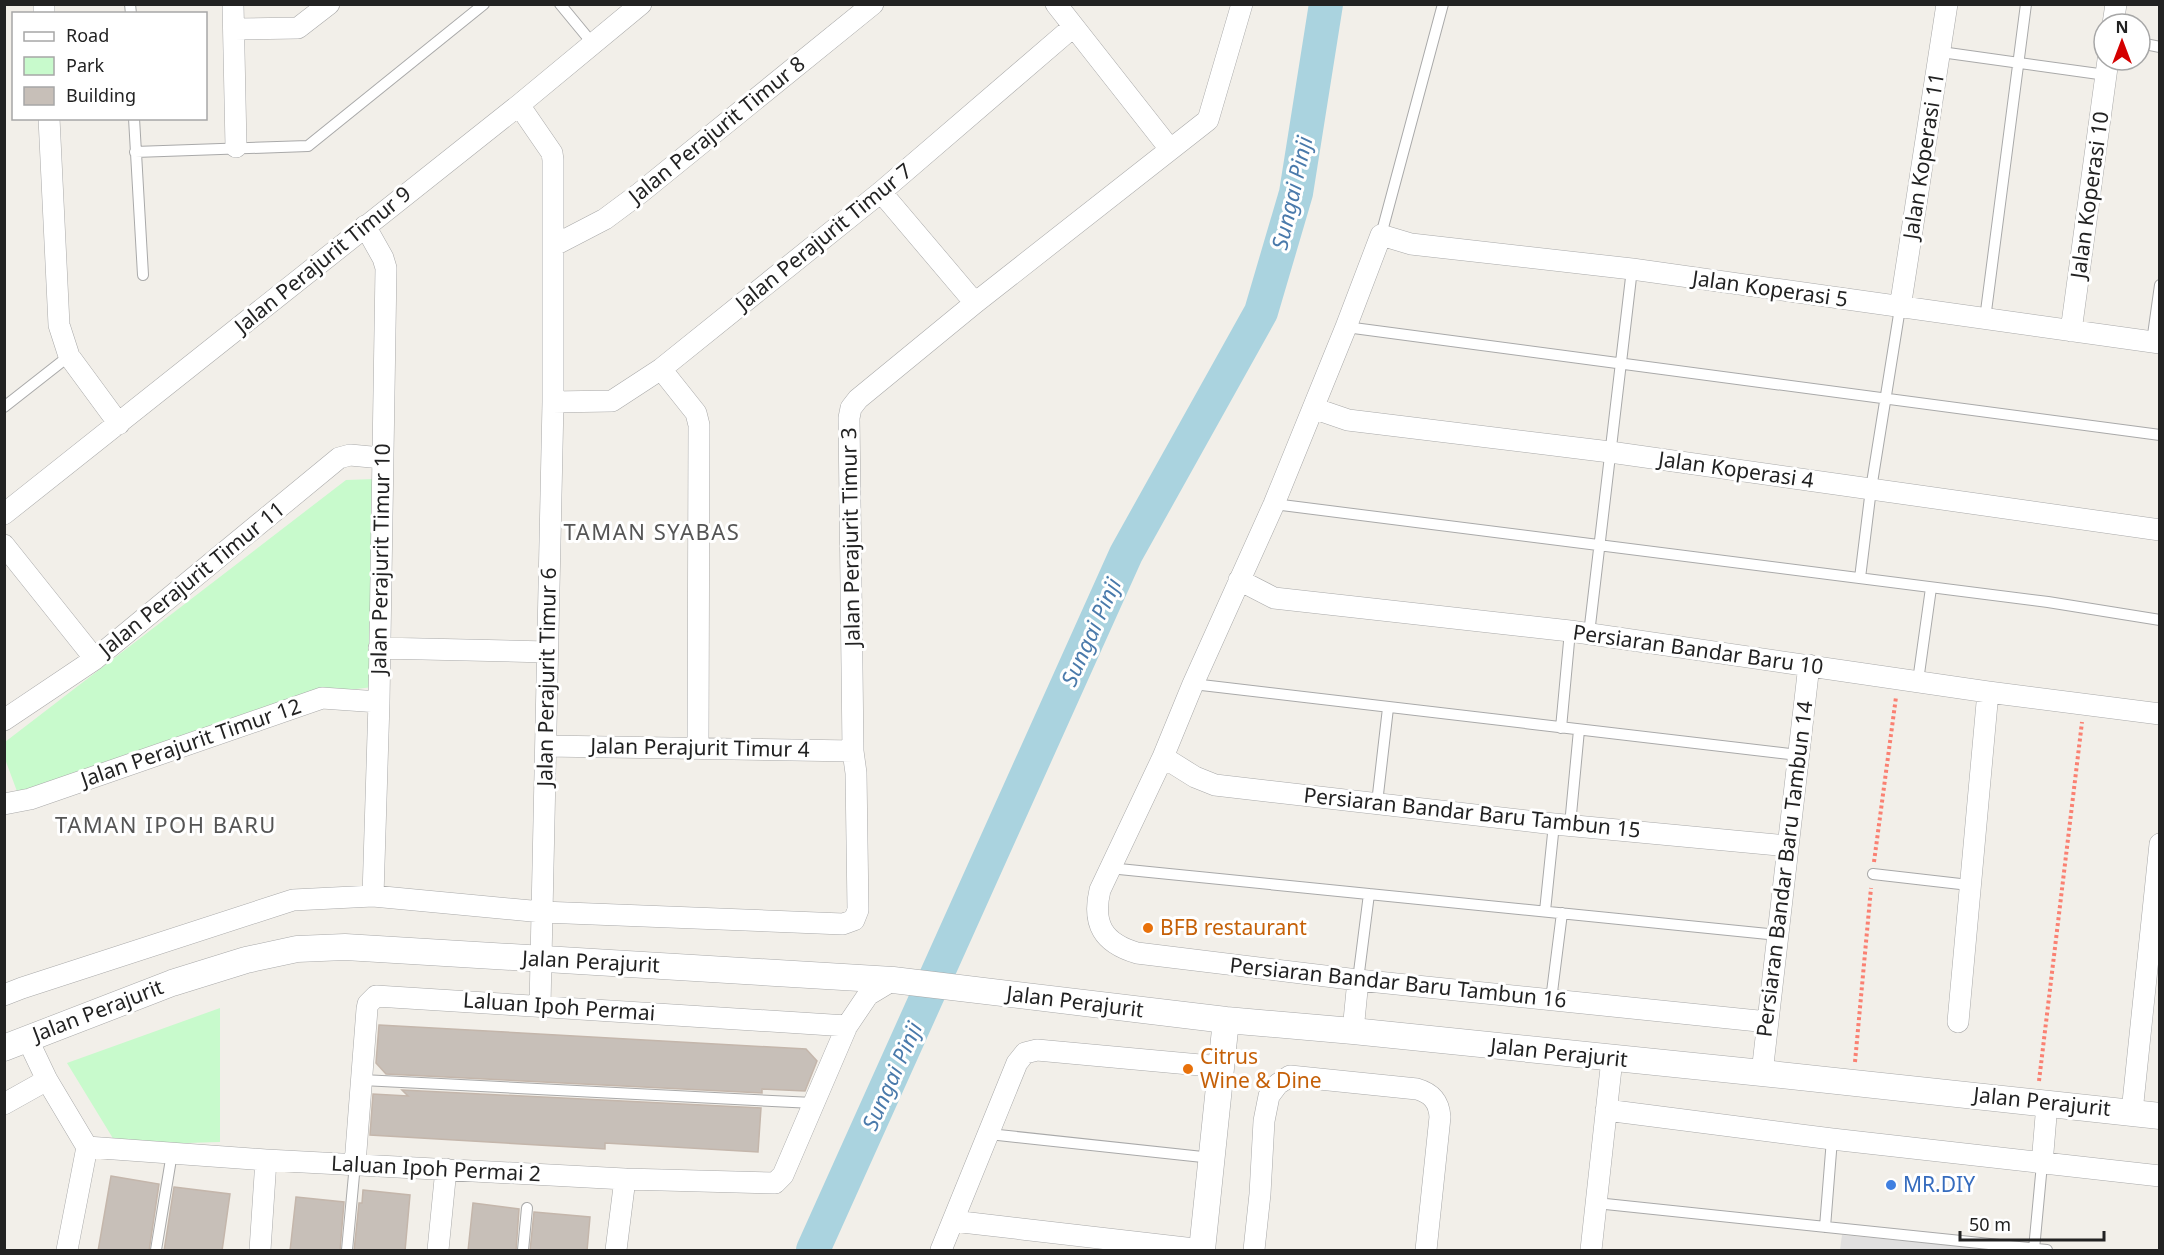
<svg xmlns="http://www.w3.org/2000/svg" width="2164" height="1255" font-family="'Noto Sans',sans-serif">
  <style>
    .residential { fill: #e0dfdf }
    .park { fill: #c8facc }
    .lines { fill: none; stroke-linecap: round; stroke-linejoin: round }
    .river { stroke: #aad3df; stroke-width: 34 }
    .building { fill: #c7bfb8; stroke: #c4b6ab; stroke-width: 1.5 }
    .service-casing { stroke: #a9a9a9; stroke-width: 12 }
    .minor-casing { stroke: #a9a9a9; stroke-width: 22 }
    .tertiary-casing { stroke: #a9a9a9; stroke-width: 27 }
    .path { stroke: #fa8072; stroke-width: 4; stroke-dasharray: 3 3; stroke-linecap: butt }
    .service { stroke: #fff; stroke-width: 10 }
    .minor { stroke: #fff; stroke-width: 21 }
    .tertiary { stroke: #fff; stroke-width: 26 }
    .food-dot { fill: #e8710a; stroke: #fff; stroke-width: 2 }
    .shop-dot { fill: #3f7fe0; stroke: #fff; stroke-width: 2 }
    .labels { text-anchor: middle; stroke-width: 6; stroke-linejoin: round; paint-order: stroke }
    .street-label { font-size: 21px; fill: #222; stroke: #fff }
    .food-label { font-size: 21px; fill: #c56008; stroke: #fff; text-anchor: start }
    .shop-label { font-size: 21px; fill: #366cbe; stroke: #fff; text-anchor: start }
    .water-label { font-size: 22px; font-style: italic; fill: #4a7aab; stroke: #fff }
    .neighbourhood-label { font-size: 22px; letter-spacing: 1.5px; fill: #555; stroke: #fff }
  </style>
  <rect width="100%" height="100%" fill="#f2efe9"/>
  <!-- residential -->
  <path class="residential" d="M1842 1235 2000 1250H1840Z"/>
  <!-- park -->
  <path class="park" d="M375 479 373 687 296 696 50 791 18 794 5 759V742L346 480Z
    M220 1008V1142L117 1145 67 1063Z"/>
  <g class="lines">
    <!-- river -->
    <path class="river" d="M813 1250 1126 554 1261 312 1296 193 1326 4"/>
  </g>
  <!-- building -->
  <path class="building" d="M379 1025 806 1049 817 1061 805 1091 762 1089V1093L386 1074 376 1063Z
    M402 1090 761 1108 758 1152 605 1143V1149L370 1135 373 1094 408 1096Z
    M111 1176 159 1184 149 1251H98Z
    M174 1187 230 1194 222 1251H164Z
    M363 1190 410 1195 405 1251H354L359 1203H362Z
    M296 1197 344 1202 340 1251H290Z
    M473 1203 519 1209 516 1251H468Z
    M534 1212 590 1217 587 1251H530Z"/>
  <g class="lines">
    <defs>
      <path id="service" d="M130 4 131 14
        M560 4 593 44
        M2140 43 2160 47
        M1941 52 2106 75
        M134 118 143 275
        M135 152 308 146 484 4
        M1381 235 1443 4
        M1985 319 2026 4
        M1346 327 2160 435
        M2152 342 2160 285
        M4 407 69 356
        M1274 504 2048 602 2160 620
        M1860 578 1871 489 1900 308
        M1589 634 1632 269
        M1918 681 1931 588
        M1193 684 1798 755
        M1561 728 1570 631
        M1377 803 1388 708
        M1570 825 1579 730
        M1109 868 1778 935
        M1873 874 1969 885
        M1545 911 1554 824
        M1358 980 1369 894
        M1551 1000 1562 913
        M362 1080 813 1103
        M989 1134 1212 1158
        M1596 1203 2047 1250
        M1825 1227 1832 1139
        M2034 1249 2042 1164
        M156 1250 172 1153
        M347 1250 355 1164
        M523 1250 527 1208"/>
      <path id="minor" d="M44 4V14
        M233 4 236 147
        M1056 4 1170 149
        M2113 24 2116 4
        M234 29 298 28 329 4
        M519 105 552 153 553 160V402L540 1006
        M49 118 59 325 69 356 119 424
        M881 192 975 303
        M365 226 383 258 386 268 379 702 373 896
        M553 246 605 219 640 193 873 4
        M1900 308 1947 4
        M2071 331 2108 60
        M661 369 696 413 699 425 698 748
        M553 402 612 401 661 369 881 192 1073 27
        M1313 408 1348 420 1610 452 2160 530
        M4 514 519 105 641 4
        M4 545 95 659
        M1239 580 1274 598 1570 631 1988 692 2160 714
        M379 648 547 652
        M4 720 95 659 339 458 350 455 382 458
        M546 746 853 751
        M1163 757 1195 777 1215 785 1554 824 1788 846
        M4 804 30 799 322 698 379 702
        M4 995 22 988 293 900 373 896 542 912 843 924 854 920 858 910 856 773 853 751 849 418 851 408 858 399 975 303 1208 120 1242 4
        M1768 1022 1358 980 1137 953C1103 943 1092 924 1100 890L1163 757 1193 684 1274 504 1346 327 1381 235 1411 244 1632 269 2160 343
        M1958 1022 1988 692
        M1353 1031 1358 980
        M27 1038 47 1080 87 1147
        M1762 1073 1809 665
        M4 1104 47 1080
        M1606 1110 1832 1139 2160 1176
        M2132 1112 2160 844
        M87 1147 266 1160 625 1179 775 1183 783 1175 847 1026 868 995 893 980
        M355 1164 367 1009 368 1004 376 996 847 1026
        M2042 1164 2047 1104
        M953 1221 1203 1250
        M67 1250 87 1147
        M260 1250 266 1160
        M438 1250 446 1169
        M616 1250 625 1179
        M941 1250 1017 1063 1025 1053 1037 1050 1222 1067
        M1254 1250 1260 1194 1264 1121 1269 1096 1278 1084 1290 1076 1417 1089C1431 1093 1439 1101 1440 1117L1426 1250
        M1591 1250 1612 1059"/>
      <path id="tertiary" d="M4 1048 172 983 246 960 297 949 345 947 893 980 1226 1020 1353 1031 1762 1073 2160 1116
        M1202 1250 1226 1020"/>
    </defs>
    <!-- service casing -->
    <use href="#service" class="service-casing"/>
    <!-- minor casing -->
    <use href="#minor" class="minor-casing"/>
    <!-- tertiary casing -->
    <use href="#tertiary" class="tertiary-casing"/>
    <!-- path -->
    <path class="path" d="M1874 862 1896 697
      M1855 1062 1871 888
      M2039 1081 2082 722"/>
    <!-- service -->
    <use href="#service" class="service"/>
    <!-- minor -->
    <use href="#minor" class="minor"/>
    <!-- tertiary -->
    <use href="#tertiary" class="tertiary"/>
  </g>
  <!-- markers -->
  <g class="food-dot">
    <circle cx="1148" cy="928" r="6"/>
    <circle cx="1188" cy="1069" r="6"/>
  </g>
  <circle class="shop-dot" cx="1891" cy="1185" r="6"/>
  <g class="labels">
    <!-- street labels -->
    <g class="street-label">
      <text transform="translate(717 130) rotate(-39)" y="7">Jalan Perajurit Timur 8</text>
      <text transform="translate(1924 156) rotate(-81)" y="7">Jalan Koperasi 11</text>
      <text transform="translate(2090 195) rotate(-82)" y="7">Jalan Koperasi 10</text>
      <text transform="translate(824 237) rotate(-39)" y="7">Jalan Perajurit Timur 7</text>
      <text transform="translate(323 260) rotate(-39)" y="7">Jalan Perajurit Timur 9</text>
      <text transform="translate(1770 289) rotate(8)" y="7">Jalan Koperasi 5</text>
      <text transform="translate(1736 470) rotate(8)" y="7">Jalan Koperasi 4</text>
      <text transform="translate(851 537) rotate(-91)" y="7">Jalan Perajurit Timur 3</text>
      <text transform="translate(381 559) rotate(-89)" y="7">Jalan Perajurit Timur 10</text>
      <text transform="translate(192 579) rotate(-39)" y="7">Jalan Perajurit Timur 11</text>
      <text transform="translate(1698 650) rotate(8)" y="7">Persiaran Bandar Baru 10</text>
      <text transform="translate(547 677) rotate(-89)" y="7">Jalan Perajurit Timur 6</text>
      <text transform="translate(191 743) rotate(-19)" y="7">Jalan Perajurit Timur 12</text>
      <text transform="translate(700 748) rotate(1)" y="7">Jalan Perajurit Timur 4</text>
      <text transform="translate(1472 813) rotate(6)" y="7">Persiaran Bandar Baru Tambun 15</text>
      <text transform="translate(1785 869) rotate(-83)" y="7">Persiaran Bandar Baru Tambun 14</text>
      <text transform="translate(591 962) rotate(3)" y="7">Jalan Perajurit</text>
      <text transform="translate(1398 983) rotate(6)" y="7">Persiaran Bandar Baru Tambun 16</text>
      <text transform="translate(1075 1002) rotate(7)" y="7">Jalan Perajurit</text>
      <text transform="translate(559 1007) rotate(4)" y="7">Laluan Ipoh Permai</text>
      <text transform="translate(98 1011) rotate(-21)" y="7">Jalan Perajurit</text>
      <text transform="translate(1559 1053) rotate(6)" y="7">Jalan Perajurit</text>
      <text transform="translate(2042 1102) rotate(6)" y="7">Jalan Perajurit</text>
      <text transform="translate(436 1169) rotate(3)" y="7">Laluan Ipoh Permai 2</text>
    </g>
    <!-- food labels -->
    <g class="food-label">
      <text x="1160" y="935">BFB restaurant</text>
      <text x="1200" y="1064">Citrus<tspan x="1200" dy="24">Wine &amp; Dine</tspan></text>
    </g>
    <!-- shop labels -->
    <g class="shop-label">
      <text x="1903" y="1192">MR.DIY</text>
    </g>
    <!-- water labels -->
    <g class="water-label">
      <text transform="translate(1292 193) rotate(-77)" y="8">Sungai Pinji</text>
      <text transform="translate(1091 632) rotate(-66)" y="8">Sungai Pinji</text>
      <text transform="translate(892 1076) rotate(-66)" y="8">Sungai Pinji</text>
    </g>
    <!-- neighbourhood labels -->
    <g class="neighbourhood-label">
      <text x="652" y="540">TAMAN SYABAS</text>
      <text x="166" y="833">TAMAN IPOH BARU</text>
    </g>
  </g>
  <!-- border -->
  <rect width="2164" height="1255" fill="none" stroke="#222222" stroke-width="12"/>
  <!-- legend -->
  <rect x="12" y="12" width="195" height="108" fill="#ffffff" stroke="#a7a7a7" stroke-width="1.5"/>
  <rect x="24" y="32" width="30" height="9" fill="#ffffff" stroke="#a7a7a7" stroke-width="1.5"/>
  <text x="66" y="42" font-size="18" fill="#222222">Road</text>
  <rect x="24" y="57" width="30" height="18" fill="#c8facc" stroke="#a7a7a7" stroke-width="1.5"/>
  <text x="66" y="72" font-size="18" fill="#222222">Park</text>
  <rect x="24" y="87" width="30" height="18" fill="#c7bfb8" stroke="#a7a7a7" stroke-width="1.5"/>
  <text x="66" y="102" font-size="18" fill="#222222">Building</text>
  <!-- north arrow -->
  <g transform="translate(2122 42)"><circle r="28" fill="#ffffff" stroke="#a7a7a7" stroke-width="1.5"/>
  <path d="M0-4.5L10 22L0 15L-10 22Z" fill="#d40000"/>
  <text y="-9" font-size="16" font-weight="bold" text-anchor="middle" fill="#222222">N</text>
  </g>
  <!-- scale -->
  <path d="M1960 1231v9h144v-9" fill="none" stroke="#222222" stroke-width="3"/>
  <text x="1969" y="1231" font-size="18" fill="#222222" stroke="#ffffff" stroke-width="4.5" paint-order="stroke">50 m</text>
</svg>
